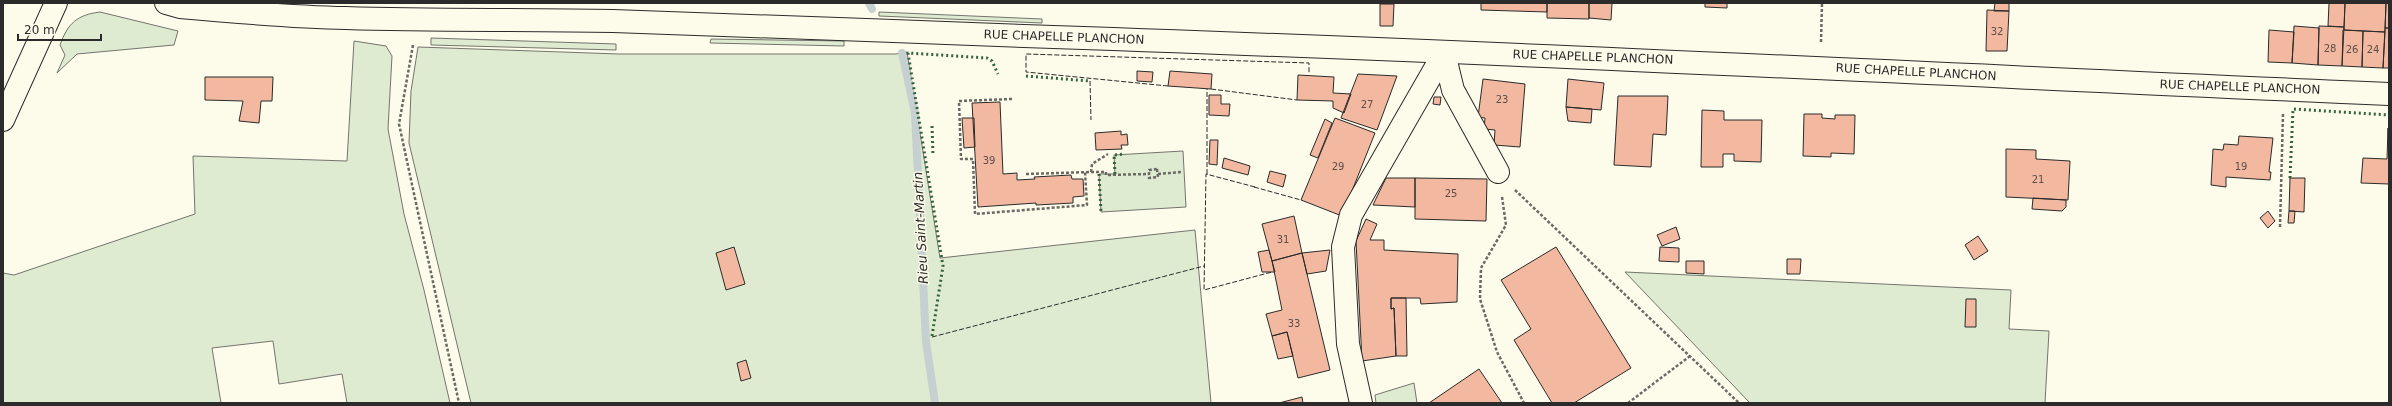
<svg xmlns="http://www.w3.org/2000/svg" width="2392" height="406" font-family="'DejaVu Sans',sans-serif">
  <style>
    .green { fill: #deebd1; stroke: #74746e }
    .lines { fill: none; stroke-linecap: round; stroke-linejoin: round }
    .stream { stroke: #c7d0d0; stroke-width: 8 }
    .building { fill: #f2b8a0; stroke: #2b2b2b }
    .street-casing { stroke: #2b2b2b; stroke-width: 24 }
    .secondary-casing { stroke: #2b2b2b; stroke-width: 24 }
    .path { stroke: #6a6964; stroke-width: 2.5; stroke-dasharray: 3 2; stroke-linecap: butt }
    .street { stroke: #fdfbea; stroke-width: 22 }
    .secondary { stroke: #fdfbea; stroke-width: 22 }
    .hedge { stroke: #34623c; stroke-width: 3; stroke-dasharray: 2 3; stroke-linecap: butt }
    .fence { stroke: #2b2b2b; stroke-width: 1; stroke-dasharray: 5 2; stroke-linecap: butt }
    .labels { text-anchor: middle; stroke-width: 3; stroke-linejoin: round; paint-order: stroke }
    .number-label { font-size: 10px; fill: #5d4e48 }
    .street-label { font-size: 12px; fill: #2b2b2b; stroke: #fdfbea }
    .water-label { font-size: 13px; font-style: italic; fill: #2b2b2b; stroke: #fdfbea }
  </style>
  <rect width="100%" height="100%" fill="#fdfbea"/>
  <!-- green -->
  <path class="green" d="M100 12 178 31 174 45 77 54 57 73 65 55 60 45C68 23 77 15 100 12Z
    M879 12 1042 19V23L879 16Z
    M431 38 616 44V50L431 45Z
    M711 39 844 41V46L710 43Z
    M354 41 386 46 392 56 388 129 404 214 424 290 450 403H347L342 374 279 384 273 341 212 348 221 403H3V273L14 275 195 214 193 156 347 161Z
    M418 47 619 54H896L907 52 940 258 1195 230 1211 403H471L409 143 411 91Z
    M1183 151 1186 207 1101 212 1099 174H1115L1114 155Z
    M1625 272 2011 290 2009 329 2049 331 2045 403H1750Z
    M1414 383 1417 403H1376L1375 395Z"/>
  <g class="lines">
    <!-- stream -->
    <path class="stream" d="M869 3 872 9
      M902 53 915 113 926 342 935 403"/>
  </g>
  <!-- building -->
  <path class="building" d="M1481 3H1547V12L1481 10Z
    M1547 3H1589V19L1547 18Z
    M1589 3H1612L1611 20 1589 18Z
    M1705 3H1727V8L1705 7Z
    M1995 3H2009V11H1994Z
    M2329 3H2345L2344 27 2328 26Z
    M2345 3H2386L2385 32 2344 30Z
    M2386 3H2389V28H2385Z
    M1380 4H1394L1393 26H1380Z
    M1987 10 2009 11 2007 51H1986Z
    M2294 26 2319 28 2318 65 2292 63Z
    M2319 26 2344 27 2342 66 2318 65Z
    M2385 28H2389V68H2383Z
    M2269 30 2294 32 2292 63 2268 62Z
    M2343 30 2363 31 2362 67 2342 66Z
    M2363 31 2385 32 2383 68 2362 67Z
    M1137 71 1153 72 1152 82 1137 81Z
    M1170 71 1212 74 1211 89 1168 86Z
    M1358 74 1397 76 1377 130 1341 118Z
    M1298 75 1334 77 1333 93 1351 94 1344 113 1333 108V101L1297 100Z
    M205 77H273L272 101H261L259 123 239 121 243 101 205 100Z
    M1483 79 1525 84 1520 147 1494 145 1495 130 1484 129 1485 118 1478 117Z
    M1568 79 1604 83 1601 110 1566 107Z
    M1209 95H1221V104H1230L1229 116 1209 115Z
    M1618 96H1668L1666 135 1653 134 1651 167 1614 165Z
    M1434 97H1441L1440 105 1433 104Z
    M1000 102 1003 174 1017 173V180L1035 179 1034 177 1071 175 1072 179H1083L1084 196 1073 197V203L1036 205V203L978 207 972 103Z
    M1566 107 1592 109 1591 123 1568 121Z
    M1702 110 1724 111V120H1762L1761 162 1734 161V154H1723V167H1701Z
    M1804 114H1822V118L1835 119V115H1855L1854 154 1831 153V157L1803 156Z
    M962 118H974L975 147 964 148Z
    M1335 118 1375 133 1342 216 1301 200Z
    M1325 119 1332 123 1318 158 1310 155Z
    M2388 128 2389 184 2361 183 2363 158 2387 159Z
    M1121 131V135L1127 134 1128 145H1121L1122 149 1096 150 1095 133Z
    M2239 136 2273 138 2269 172H2271L2270 180 2226 177V187L2211 185 2213 149 2223 150 2224 144 2238 145Z
    M1210 140H1218L1217 165 1209 164Z
    M2006 149 2036 150V159L2070 161 2068 200 2006 197Z
    M1224 158 1250 166 1248 175 1222 168Z
    M1270 171 1286 175 1283 187 1267 182Z
    M1386 178H1415V207L1373 205Z
    M1415 178 1487 179 1486 221 1415 219Z
    M2290 178H2305L2304 212 2289 211Z
    M2033 198 2066 200V207L2062 211 2032 209Z
    M2268 211 2275 221 2268 228 2260 218Z
    M2289 211H2295L2294 223H2288Z
    M1294 216 1302 253 1272 261 1262 224Z
    M1366 219 1377 224 1370 240H1384V250L1458 254 1457 302 1421 304 1420 298H1391V309L1394 308 1396 356 1362 361 1356 241Z
    M1676 227 1680 239 1662 246 1657 235Z
    M1978 236 1988 251 1974 260 1965 245Z
    M734 247 745 284 726 290 716 253Z
    M1556 247 1631 368 1574 403H1552L1514 340 1531 329 1501 280Z
    M1660 247 1679 248V262L1659 261Z
    M1269 250 1275 272H1262L1258 252Z
    M1330 250 1326 271 1307 274 1302 253Z
    M1302 253 1330 370 1298 378 1287 332 1272 336 1266 314 1282 310 1272 261Z
    M1787 259H1801L1800 274H1787Z
    M1686 261H1704V274L1686 273Z
    M1391 298H1406L1407 356H1396L1394 308 1391 309Z
    M1966 299H1976V327H1965Z
    M1287 332 1293 356 1278 359 1272 336Z
    M746 360 751 378 741 381 737 363Z
    M1479 369 1502 403H1429Z
    M1302 397 1303 403H1279Z"/>
  <g class="lines">
    <defs>
      <path id="street" d="M1444 53 1453 90 1498 172
        M3 120 56 3
        M1361 403 1348 344 1343 247 1351 215 1444 53"/>
      <path id="secondary" d="M166 3 180 7C235 12 290 17 346 18 435 21 524 19 613 21 750 25 887 31 1024 36 1479 51 1934 74 2389 94"/>
    </defs>
    <!-- street casing -->
    <use href="#street" class="street-casing"/>
    <!-- secondary casing -->
    <use href="#secondary" class="secondary-casing"/>
    <!-- path -->
    <path class="path" d="M1821 42 1822 3
      M413 45 399 124 459 403
      M1012 99 959 101 961 159H973L975 214 1087 205 1085 172
      M1157 169 1158 177 1149 178V170Z
      M1091 172H1106V175L1149 174
      M1026 174 1091 172 1092 164 1108 154
      M1158 174 1181 172
      M1515 190 1739 403
      M1502 197 1506 225 1481 268 1480 299 1497 352 1524 403
      M2280 227 2283 114
      M1628 403 1690 356"/>
    <!-- street -->
    <use href="#street" class="street"/>
    <!-- secondary -->
    <use href="#secondary" class="secondary"/>
    <!-- hedge -->
    <path class="hedge" d="M1026 76 1090 81
      M932 126 933 156
      M1099 174 1101 212
      M1115 174 1114 155 1125 154
      M2290 178 2293 109 2389 115
      M932 336 943 266 908 53 987 58 992 61 998 74"/>
    <!-- fence -->
    <path class="fence" d="M1090 81 1091 120
      M1168 86 1026 72V54L1309 63V73
      M1211 89 1297 100
      M1207 174V89
      M1254 187 1301 200
      M1255 187 1206 174 1204 290 1272 272
      M932 337 1204 266"/>
  </g>
  <g class="labels">
    <!-- number labels -->
    <g class="number-label">
      <text x="1997" y="35">32</text>
      <text x="2330" y="52">28</text>
      <text x="2352" y="53">26</text>
      <text x="2373" y="53">24</text>
      <text x="1502" y="103">23</text>
      <text x="1367" y="108">27</text>
      <text x="989" y="164">39</text>
      <text x="1338" y="170">29</text>
      <text x="2241" y="170">19</text>
      <text x="2038" y="183">21</text>
      <text x="1451" y="197">25</text>
      <text x="1283" y="243">31</text>
      <text x="1294" y="327">33</text>
    </g>
    <!-- street labels -->
    <g class="street-label">
      <text transform="translate(1064 37) rotate(2)" y="4">RUE CHAPELLE PLANCHON</text>
      <text transform="translate(1593 57) rotate(2)" y="4">RUE CHAPELLE PLANCHON</text>
      <text transform="translate(1916 72) rotate(3)" y="4">RUE CHAPELLE PLANCHON</text>
      <text transform="translate(2240 87) rotate(2)" y="4">RUE CHAPELLE PLANCHON</text>
    </g>
    <!-- water labels -->
    <g class="water-label">
      <text transform="translate(920 228) rotate(-93)" y="5">Rieu Saint-Martin</text>
    </g>
  </g>
  <!-- border -->
  <rect width="2392" height="406" fill="none" stroke="#2b2b2b" stroke-width="8"/>
  <!-- scale -->
  <path d="M18 34v6h83v-6" fill="none" stroke="#2b2b2b" stroke-width="2"/>
  <text x="24" y="34" font-size="12" fill="#2b2b2b" stroke="#fdfbea" stroke-width="3" paint-order="stroke">20 m</text>
</svg>
